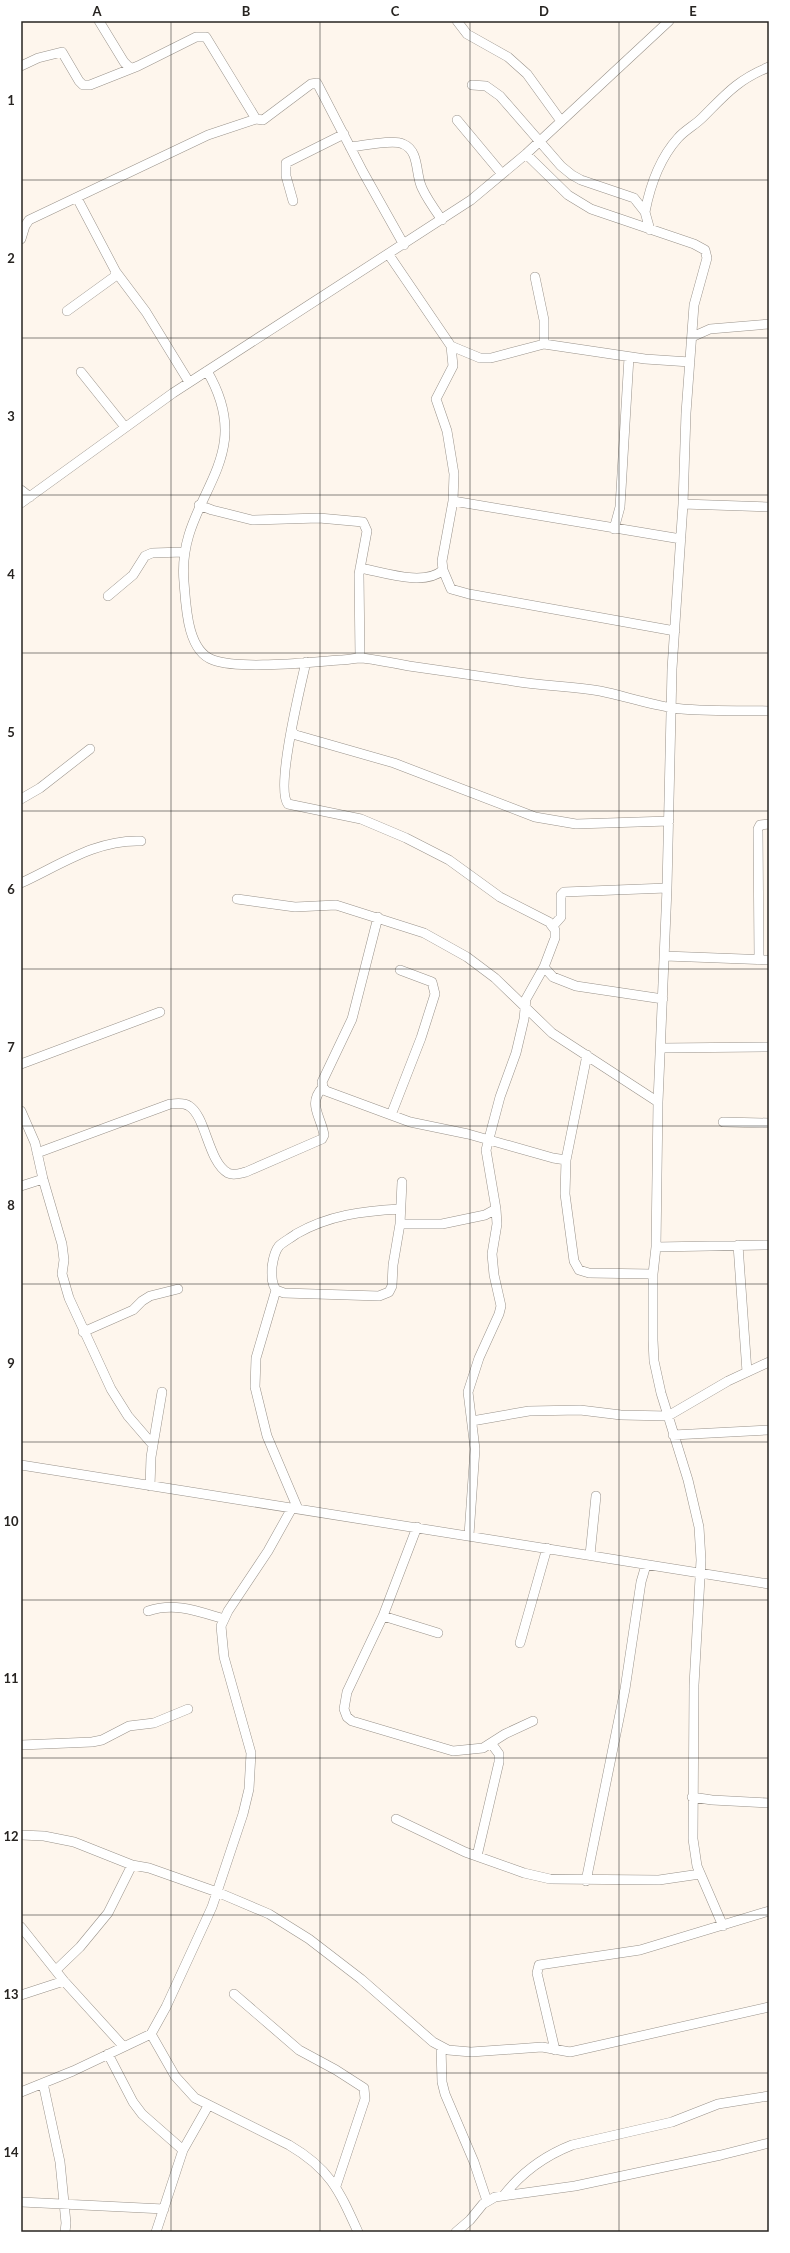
<svg xmlns="http://www.w3.org/2000/svg" width="790" height="2253" font-family="Lato,sans-serif">
  <style>
    .lines { fill: none; stroke-linecap: round; stroke-linejoin: round }
    .street-casing { stroke: #99928a; stroke-width: 10 }
    .street { stroke: #fff; stroke-width: 9 }
    .grid { fill: none; stroke: #272421; stroke-width: 1; stroke-opacity: 0.55 }
    .neatline { fill: none; stroke: #272421; stroke-width: 1.5 }
    .grid-label { font-size: 13px; text-anchor: middle; font-weight: bold; fill: #272421 }
  </style>
  <rect width="100%" height="100%" fill="#fef6ed"/>
  <g class="lines">
    <defs>
      <path id="street" d="M99 21 124 62 130 68
        M457 21 467 34 508 57 527 74 561 121
        M21 66 38 58 62 52 79 81 83 85H90L138 66 196 37H206L256 119
        M472 85 486 86 500 96 561 166 572 175 581 180 634 198 645 212 650 230
        M457 120 502 174
        M350 147C362 146 393 139 403 144 420 151 415 174 422 188 427 199 435 210 442 220
        M526 154 568 195 591 209 694 244 705 250 707 258 694 305 686 413 683 504 672 669 667 888 658 1102 656 1247 653 1274V1340L654 1361 661 1393 688 1480 699 1527 701 1560 694 1685 693 1839 697 1866 723 1926
        M293 201 286 176V163L344 134
        M645 212C650 186 660 158 678 138 685 130 695 125 702 118 725 95 737 80 769 67
        M21 239 25 226 29 220 208 135 256 119 263 120 311 84 317 83 363 172 404 245
        M389 255 451 346 453 366 436 399 447 431 454 474 453 501 442 561 443 570 451 589 469 594 675 631
        M116 272 146 312 189 382
        M535 277 544 320V344
        M67 311 114 277 116 272 77 198
        M692 337 710 329 769 324
        M451 346 480 358H491L544 344 645 359 690 362
        M207 371C261 463 176 497 184 582 186 606 187 651 213 660 241 670 309 662 340 660 347 660 355 658 362 658 378 660 394 663 409 666 444 671 479 676 513 681 542 686 572 686 600 691 624 696 648 704 673 708 704 712 737 710 769 711
        M81 372 125 427
        M21 490 30 497
        M453 501 681 539
        M21 503 173 393 471 200 526 154 669 21
        M683 504 769 507
        M199 505 212 510 252 520 319 518 363 522 367 531 359 574 360 658
        M614 529 620 507 629 357
        M360 568C383 572 424 587 443 570
        M108 596 133 575 145 556 152 553 184 552
        M306 662C301 684 275 789 288 804L361 819 406 838 449 860 500 897 549 922 555 930V938L544 967 526 999 524 1019 516 1053 500 1097 486 1150 496 1209 497 1224 492 1254 494 1275 501 1306 499 1314 479 1358 468 1392 475 1449 469 1535
        M292 732 296 735 394 763 535 817 576 824 669 821
        M21 799 40 788 90 749
        M21 883C60 865 97 839 141 841
        M237 899 295 907 336 905 424 933 467 957 495 978 552 1033 658 1102
        M553 926 561 917V895L564 892 667 888
        M665 956 769 960
        M759 960 758 829 760 825 769 824
        M544 967 553 977 576 986 663 999
        M661 1048 769 1047
        M587 1055 566 1160 565 1194 574 1261 579 1270 589 1273 653 1274
        M21 1064 160 1012
        M323 1087 326 1091 410 1122 468 1134 553 1158 566 1160
        M21 1111 35 1143 43 1179 62 1244 64 1260 62 1274 69 1298 111 1389 128 1416 153 1445
        M391 1115 421 1038 435 994 432 982 400 970
        M723 1122 769 1123
        M37 1153 170 1104C176 1104 183 1102 189 1106 206 1116 208 1162 228 1173 234 1176 241 1173 246 1172L322 1139 324 1135C321 1116 307 1104 323 1087L322 1082 352 1019 378 917
        M21 1186 43 1179
        M400 1209C363 1211 329 1215 296 1234 291 1238 283 1242 279 1246 274 1252 273 1260 272 1267 272 1276 271 1282 276 1290L284 1293 379 1296 389 1292 392 1286 393 1265 400 1224 402 1182
        M400 1224H442L485 1215 496 1209
        M738 1245 747 1372
        M656 1247 769 1245
        M276 1290 256 1358 255 1387 267 1436 298 1509
        M83 1332 133 1310 142 1301 150 1296 178 1289
        M472 1421 529 1411 580 1410 621 1415 668 1416 728 1381 769 1362
        M673 1435 769 1430
        M21 1465 769 1584
        M150 1486 151 1457 162 1392
        M417 1527 383 1616 347 1692 344 1709 347 1717 352 1721 453 1751 483 1748 505 1734 533 1721
        M590 1555 596 1496
        M148 1611C175 1602 197 1611 224 1619
        M383 1616 438 1633
        M520 1643 547 1548
        M21 1745 92 1742 102 1740 129 1726 154 1723 188 1709
        M692 1797 712 1800 769 1803
        M396 1819 465 1852 524 1873 550 1879 659 1880 700 1874
        M21 1835 44 1836 74 1842 132 1865 149 1868 217 1892 269 1914 309 1939 361 1979 433 2042 448 2050 471 2052 542 2047 570 2052 769 2007
        M477 1856 499 1762V1754L491 1743
        M586 1881 625 1689 641 1582 646 1565
        M21 1927 64 1981 123 2046
        M56 1970 80 1947 108 1913 132 1865
        M234 1994 299 2050 336 2070 364 2088 365 2099 336 2186
        M21 1995 64 1981
        M151 2034 175 2076 195 2098 289 2145C330 2169 339 2190 358 2232
        M441 2047 442 2082 445 2094 474 2162 487 2201
        M555 2050 537 1973 539 1965 640 1950 769 1911
        M108 2054 133 2102 142 2114 183 2150
        M43 2083 60 2162 66 2223 65 2232
        M21 2092 73 2071 151 2034 166 2007 212 1907 243 1814 249 1789 251 1753 224 1657 221 1626 228 1611 268 1551 292 1508
        M504 2195C523 2171 544 2156 572 2145L672 2122 718 2104 769 2096
        M21 2202 164 2209
        M156 2232 183 2150 208 2106
        M456 2232 470 2220 483 2204 495 2197 575 2186 721 2155 769 2143"/>
    </defs>
    <!-- street casing -->
    <use href="#street" class="street-casing"/>
    <!-- street -->
    <use href="#street" class="street"/>
  </g>
  <!-- grid -->
  <path class="grid" d="M171 21V2232M320 21V2232M470 21V2232M619 21V2232M21 180H769M21 338H769M21 495H769M21 653H769M21 811H769M21 969H769M21 1126H769M21 1284H769M21 1442H769M21 1600H769M21 1758H769M21 1915H769M21 2073H769"/>
  <!-- border -->
  <rect width="790" height="2253" fill="none" stroke="#ffffff" stroke-width="44"/>
  <rect x="22" y="22" width="746" height="2209" class="neatline"/>
  <g class="grid-label">
    <text x="97" y="16">A</text>
    <text x="246" y="16">B</text>
    <text x="395" y="16">C</text>
    <text x="544" y="16">D</text>
    <text x="693" y="16">E</text>
    <text x="11" y="105">1</text>
    <text x="11" y="263">2</text>
    <text x="11" y="421">3</text>
    <text x="11" y="579">4</text>
    <text x="11" y="737">5</text>
    <text x="11" y="894">6</text>
    <text x="11" y="1052">7</text>
    <text x="11" y="1210">8</text>
    <text x="11" y="1368">9</text>
    <text x="11" y="1526">10</text>
    <text x="11" y="1683">11</text>
    <text x="11" y="1841">12</text>
    <text x="11" y="1999">13</text>
    <text x="11" y="2157">14</text>
  </g>
</svg>
